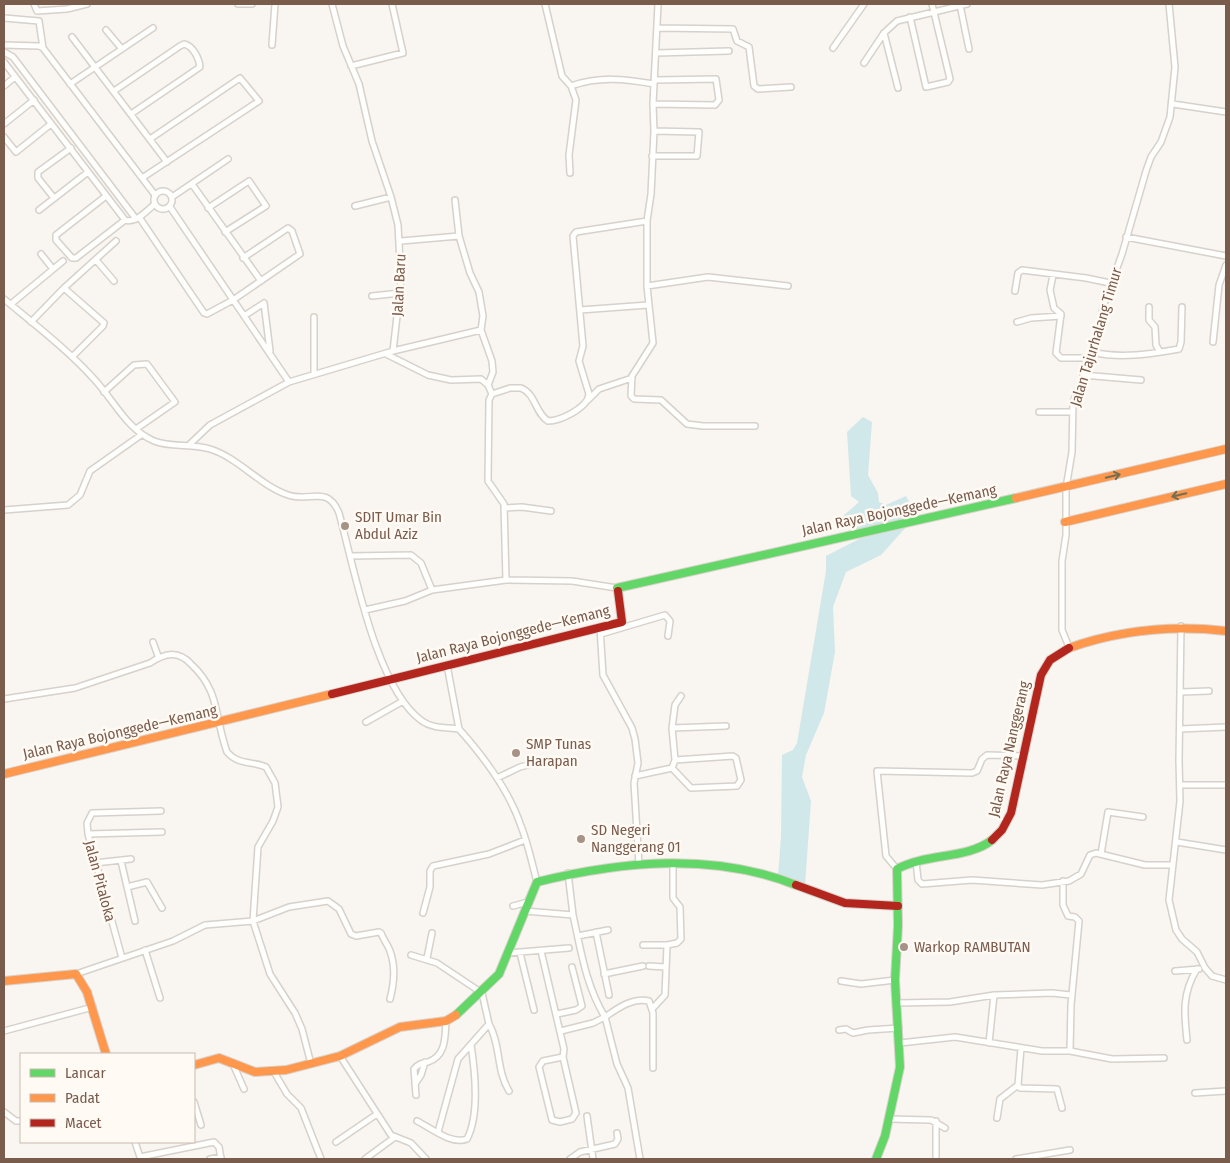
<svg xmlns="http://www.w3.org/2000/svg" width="1230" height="1163" font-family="'Fira Sans Condensed',sans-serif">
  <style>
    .water { fill: #d0e8ea }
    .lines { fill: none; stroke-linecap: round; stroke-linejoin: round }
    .street-casing { stroke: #d7d1cb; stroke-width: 8 }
    .fast-casing { stroke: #d9d2cb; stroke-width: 10 }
    .slow-casing { stroke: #d9d2cb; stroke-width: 10 }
    .jam-casing { stroke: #d9d2cb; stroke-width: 10 }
    .street { stroke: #fefefd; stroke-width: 5 }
    .fast { stroke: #63d668; stroke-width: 8 }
    .slow { stroke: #ff974d; stroke-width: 8 }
    .jam { stroke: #b3261e; stroke-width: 8 }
    .oneway { stroke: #776e51 }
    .poi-dot { fill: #a69286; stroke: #fffaf3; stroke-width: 2 }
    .labels { text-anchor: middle; stroke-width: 5; stroke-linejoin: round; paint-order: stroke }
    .street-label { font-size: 15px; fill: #7a5c4d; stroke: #fffaf3 }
    .poi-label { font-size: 15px; fill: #7a5c4d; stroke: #fffaf3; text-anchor: start }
  </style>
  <rect width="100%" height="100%" fill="#f9f5f0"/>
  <!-- water -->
  <path class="water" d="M863 417 872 422 868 475 878 493 879 502 886 505 906 496 915 513V521L860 532 842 517 859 502 851 496 847 432Z
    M907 526 881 555 846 572 833 607 835 652 824 713 806 755 802 777 811 801 805 885 778 876 781 837 782 755 793 750 797 743 826 571V556L861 538Z"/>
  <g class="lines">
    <defs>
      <path id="street" d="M34 4 37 11 67 9 87 4
        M238 4H252
        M545 4 562 76 571 86 576 100 569 155 570 173
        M658 4 653 104 654 131 651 194 647 221V286L653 343 632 376 631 396 634 399 661 400 687 424 703 426H755
        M960 5 969 49
        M910 17 926 87 948 82 950 79 932 4
        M4 18 39 21 43 48
        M657 28 733 29 737 41 749 47 754 86 758 89 791 87
        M106 30 122 49
        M884 33 898 88
        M72 37 167 162
        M4 45 39 46 43 48 155 195
        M272 45 275 4
        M833 48 864 4
        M4 52 13 57 136 219
        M656 53 729 51
        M4 62 125 220C136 224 147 210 155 204
        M864 63 884 33 897 21 967 4
        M351 66 403 53 392 4
        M70 84 153 28
        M4 86 15 77
        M571 86C600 76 625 79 654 84
        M114 91 180 46 184 44C193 46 199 58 200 67L131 114
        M653 104 715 105 719 100 716 79 655 80
        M1173 104 1226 112
        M4 124 34 100
        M4 137 16 152 51 124
        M652 156H697L699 132 654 131
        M142 178 259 101 240 78 150 139
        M192 184 261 281
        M154 200a9 9 0 1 1 18 0a9 9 0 1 1-18 0Z
        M106 196 56 235V240L72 258H76L125 220
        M172 197 228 159
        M54 198 38 178V172L71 148
        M455 200 459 236 470 273 479 292 483 316 481 330 492 361 493 372 488 385
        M355 206 391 197
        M170 207 289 382
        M208 208 249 181 266 206 225 232
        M39 210 88 172
        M139 217 204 313 207 314 233 300 300 254 292 231 288 228 243 258
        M1126 237 1226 256
        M401 241 459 236
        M41 254 53 269
        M96 260 114 281
        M1053 275 1050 290 1054 308 1061 314 1056 353 1061 358H1092
        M647 286 708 277 788 286
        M64 288 104 323 103 326 72 357
        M1015 291 1018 273 1022 270 1086 278 1110 283
        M372 296 400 293
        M4 299C34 324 68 350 94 379 113 399 127 430 154 441 171 448 192 443 210 449 239 458 259 485 288 495 310 503 327 484 339 513 354 567 376 689 422 721 433 729 447 727 459 729 484 757 509 790 521 826 528 844 532 863 537 882
        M11 304 63 261
        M1149 307V320L1155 327 1156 345 1160 352
        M580 310 648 305
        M244 316 264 303 270 351
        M314 317V374
        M31 322 64 288 116 241
        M1017 322 1031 318 1061 316
        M1213 342 1219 285 1226 265
        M393 351 481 330
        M1092 352C1120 359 1151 354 1179 349L1181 342 1182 307
        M386 354 428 375 451 380 481 379 488 385 492 394
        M1083 375 1141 380
        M104 392 134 365 147 364 175 402 136 429
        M588 400 599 389 632 378
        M1039 412H1072
        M190 444 210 425 289 382 393 351 401 281 398 225 391 197 372 141 359 84 343 46 332 4
        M504 508 522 507 551 511
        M4 510 68 505 80 495 90 471 141 435
        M350 556 411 555 421 563 432 590
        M506 580 504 504 488 481 489 400 492 394 510 388H521C536 394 535 413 548 421 560 421 588 408 589 394L579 361 583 346 573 236 576 232 647 221
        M365 610 405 601 432 590 506 580 572 581 617 588
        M1181 626 1179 760 1180 801 1169 900 1176 930 1182 939 1197 952 1205 968 1212 976 1226 980
        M600 628 603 675 632 728 635 739 638 763 634 783 639 865
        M601 634 665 615 670 621 668 636
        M153 642 158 656
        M1069 647 1062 630V561L1066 535V488L1072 452 1073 402 1092 358 1104 304 1122 254 1146 171 1151 157 1161 142 1170 117 1175 67 1169 4
        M447 665 459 729
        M1181 692 1209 691
        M4 699 75 688 150 663C165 653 178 650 191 664 221 692 214 717 227 752 238 765 252 761 266 767L275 783 278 807 273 821 258 847 253 921 289 907 328 901 339 909 351 934 356 936 379 932 381 933C383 939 388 945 390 951 396 967 394 984 390 999
        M366 722 403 701
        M672 728 675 705 681 696
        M1180 729 1226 727
        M675 760 672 728 726 726
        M635 776 672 768 691 788 737 786 741 780 736 758 733 756 675 760 672 768
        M497 778 520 767 543 761
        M1180 785H1226
        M88 834 162 832
        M1177 842 1226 850
        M1101 854 1108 812 1143 817
        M121 861 135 921
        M916 861 918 880 922 884 972 880 1042 885 1069 881 1081 874 1090 855 1096 853 1145 865H1172
        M95 863 131 859
        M897 869 886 856 877 771 972 773 977 771 982 759 987 755 1023 756
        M568 873 573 915
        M1063 881V905L1068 916 1075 917 1079 921 1071 1005 1070 1051
        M127 887 147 882 162 908
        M513 906 528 902
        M525 911 573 915C581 951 586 986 605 1017 618 1008 633 997 649 1001L653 1013V1068
        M423 913 430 887V871L433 866 489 854 525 840
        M596 932 609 995
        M578 936 608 930
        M643 945H667
        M145 950 160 998
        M541 951 564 1049 563 1057 543 1061 539 1067 552 1120 560 1122 572 1119 576 1113 563 1057
        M508 953 569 948
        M520 953 534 1010
        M411 955 437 963 482 993 489 1024 458 1059 438 1132
        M122 958 88 834 87 823 92 813 161 811
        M427 958 432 933
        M649 966 665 967
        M1175 971 1199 969
        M76 974 173 941 205 925 253 921 270 974 295 1013 302 1029 311 1064
        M604 974 643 966
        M841 981 861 984 895 980
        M897 1003 950 1002 994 995
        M652 1009 665 995 667 945 677 943 681 939 680 907 673 898V864
        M557 1014 576 1010 582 1006 572 967
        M489 1024C501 1045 496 1070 509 1091
        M839 1030 846 1029 853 1033 868 1030 899 1028
        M4 1031 93 1007
        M561 1031 593 1023 605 1017 617 1064 628 1088 640 1159
        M1187 1040C1184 1013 1182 993 1197 969
        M900 1043 955 1037 1042 1051H1070L1112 1059 1164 1058
        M989 1043 994 995 1052 993 1071 995
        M1021 1048 1018 1085 1020 1088 1057 1089 1062 1108
        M340 1056 391 1135 411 1143 426 1159
        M233 1064 244 1089
        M274 1072 287 1094 301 1108 321 1159
        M415 1084 421 1075 425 1062
        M1195 1093 1226 1091
        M416 1095 414 1069C418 1064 422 1063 428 1062 446 1056 445 1038 446 1021
        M194 1102 201 1125
        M4 1112 16 1121H21
        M587 1116 593 1159
        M997 1118 1000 1099 1018 1085
        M888 1119 931 1120 945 1128
        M417 1121C431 1128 451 1145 467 1139 480 1114 475 1071 471 1045
        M936 1121V1159
        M135 1142 140 1157 214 1142 219 1147 221 1159
        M336 1142 377 1114
        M210 1159 221 1157
        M365 1159 395 1137
        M570 1159 580 1152 615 1144 618 1139 617 1133
        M1016 1159 1070 1150"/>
      <path id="fast" d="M618 591 617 588 1016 498
        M456 1015 499 974 537 882C622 861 713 852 796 885
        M876 1159 885 1136 900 1067 895 980 898 926 897 869C927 853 968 859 992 840"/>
      <path id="slow" d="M1016 498 1226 449
        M1065 522 1226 484
        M1069 648C1120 630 1173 625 1226 631
        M4 774 332 694
        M4 981 76 974 87 992 106 1054
        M194 1065 219 1058 255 1072 286 1070 340 1056 400 1027 446 1021 456 1015"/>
      <path id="jam" d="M332 694 622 622 618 591
        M992 840 1002 830 1011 813 1041 675 1050 660 1069 648
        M796 885 845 903 898 906"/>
    </defs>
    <!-- street casing -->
    <use href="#street" class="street-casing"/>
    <!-- fast casing -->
    <use href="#fast" class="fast-casing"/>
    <!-- slow casing -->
    <use href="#slow" class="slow-casing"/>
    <!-- jam casing -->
    <use href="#jam" class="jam-casing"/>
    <!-- street -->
    <use href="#street" class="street"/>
    <!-- fast -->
    <use href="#fast" class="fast"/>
    <!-- slow -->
    <use href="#slow" class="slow"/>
    <!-- jam -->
    <use href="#jam" class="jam"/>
  </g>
  <!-- one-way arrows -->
  <defs><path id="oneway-shaft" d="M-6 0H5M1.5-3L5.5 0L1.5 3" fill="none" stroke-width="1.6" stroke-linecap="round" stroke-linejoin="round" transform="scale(1.25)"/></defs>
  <g class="oneway">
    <use href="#oneway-shaft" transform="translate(1113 476) rotate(-14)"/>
    <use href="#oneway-shaft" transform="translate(1179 495) rotate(167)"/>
  </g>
  <!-- markers -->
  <g class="poi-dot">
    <circle cx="345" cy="526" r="5"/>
    <circle cx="516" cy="753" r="5"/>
    <circle cx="581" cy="839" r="5"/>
    <circle cx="904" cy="947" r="5"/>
  </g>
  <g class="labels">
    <!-- street labels -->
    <g class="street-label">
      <text transform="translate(399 285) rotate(-87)" y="5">Jalan Baru</text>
      <text transform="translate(1096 337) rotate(-73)" y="5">Jalan Tajurhalang Timur</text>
      <text transform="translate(899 510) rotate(-12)" y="5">Jalan Raya Bojonggede—Kemang</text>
      <text transform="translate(513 634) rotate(-14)" y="5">Jalan Raya Bojonggede—Kemang</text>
      <text transform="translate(120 732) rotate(-13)" y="5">Jalan Raya Bojonggede—Kemang</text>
      <text transform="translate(1009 749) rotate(-77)" y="5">Jalan Raya Nanggerang</text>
      <text transform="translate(100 881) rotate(75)" y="5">Jalan Pitaloka</text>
    </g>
    <!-- poi labels -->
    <g class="poi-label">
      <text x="355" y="522">SDIT Umar Bin<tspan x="355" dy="17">Abdul Aziz</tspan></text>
      <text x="526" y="749">SMP Tunas<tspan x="526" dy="17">Harapan</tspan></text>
      <text x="591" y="835">SD Negeri<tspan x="591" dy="17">Nanggerang 01</tspan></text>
      <text x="914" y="952">Warkop RAMBUTAN</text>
    </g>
  </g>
  <!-- border -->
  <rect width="1230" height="1163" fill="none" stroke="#7a5c4d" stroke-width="10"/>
  <!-- legend -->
  <rect x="20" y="1053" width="175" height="90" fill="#fffaf3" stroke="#cabbb1"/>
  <rect x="30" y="1069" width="25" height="8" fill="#63d668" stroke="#cabbb1"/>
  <text x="65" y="1078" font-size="15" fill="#7a5c4d">Lancar</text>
  <rect x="30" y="1094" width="25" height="8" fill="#ff974d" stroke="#cabbb1"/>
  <text x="65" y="1103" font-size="15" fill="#7a5c4d">Padat</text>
  <rect x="30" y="1119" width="25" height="8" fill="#b3261e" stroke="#cabbb1"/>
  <text x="65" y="1128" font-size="15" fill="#7a5c4d">Macet</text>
</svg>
